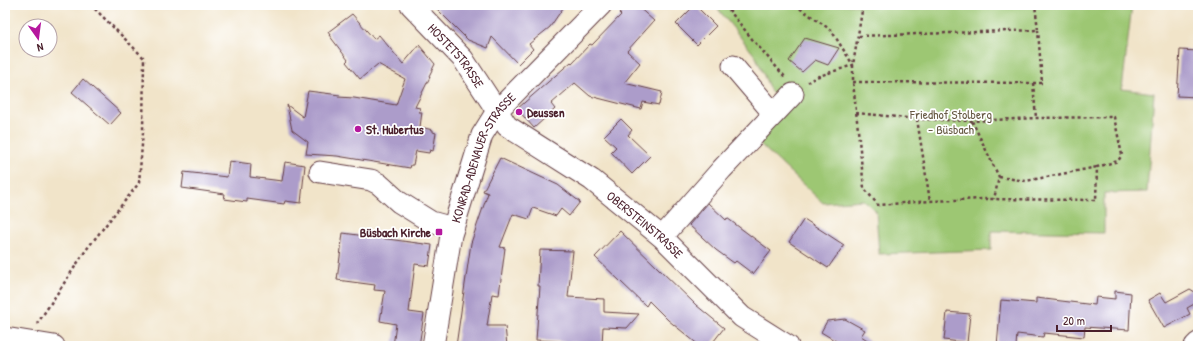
<svg xmlns="http://www.w3.org/2000/svg" width="1203" height="351" font-family="'Patrick Hand',sans-serif">
  <style>
    .green { fill: #9dc773; stroke: #74734f }
    .building { fill: #ac9cca }
    .lines { fill: none; stroke-linecap: round; stroke-linejoin: round }
    .minor-casing { stroke: #633d43; stroke-width: 23 }
    .path { stroke: #633d43; stroke-width: 2.5; stroke-dasharray: 3 3; stroke-linecap: butt }
    .minor { stroke: #fff; stroke-width: 21 }
    .poi-dot { fill: #b5179e; stroke: #fff; stroke-width: 1.5 }
    .labels { text-anchor: middle; stroke-width: 3.5; stroke-linejoin: round; paint-order: stroke }
    .street-label { font-size: 13px; fill: #4a1f2b; stroke: #fff }
    .poi-label { font-size: 13px; font-weight: bold; fill: #4a1f2b; stroke: #fff; text-anchor: start }
    .park-label { font-size: 13px; fill: #675a44; stroke: #fff }
  </style>
  <rect width="100%" height="100%" fill="#fff"/>
  <filter id="ink" filterUnits="userSpaceOnUse"><feTurbulence type="fractalNoise" baseFrequency=".025" numOctaves="2"/><feDisplacementMap in="SourceGraphic" scale="8" xChannelSelector="R" yChannelSelector="G"/><feConvolveMatrix kernelMatrix="1 2 1 2 8 2 1 2 1" color-interpolation-filters="sRGB"/></filter>
  <filter id="wash" filterUnits="userSpaceOnUse"><feTurbulence type="fractalNoise" baseFrequency=".012" numOctaves="4" result="noise"/><feDisplacementMap in="SourceGraphic" scale="16" xChannelSelector="R" yChannelSelector="G"/><feGaussianBlur stdDeviation="0.9" result="paint"/><feColorMatrix in="noise" values="0 0 0 0 0 0 0 0 0 0 0 0 0 0 0 0 0 1.4 0 .05"/><feComposite in="paint" operator="in"/></filter>
  <g filter="url(#wash)">
    <rect width="100%" height="100%" fill="#f1e4c9"/>
    <!-- green -->
    <path class="green" d="M715 5H1132L1122 89 1154 93 1147 192 1104 193V233L991 231V250L879 254 876 211 863 200 823 203 760 144 781 94H774L771 92 756 57Z"/>
    <g id="blocks">
      <!-- building -->
      <path class="building" d="M433 5H565L550 27 529 44 533 49 518 64 492 37 488 48 468 40Z
        M626 5H636L654 21 627 51 640 63 624 83 662 92 659 105 643 102 641 109 590 96 575 83 551 104 555 109 534 128 517 109 571 62 572 63 590 44 592 45 621 15 619 13Z
        M695 5 716 26 697 45 676 24Z
        M352 14 374 39 379 35 403 64 419 45 435 64 429 76 430 77 415 107 420 108 419 112H422L420 127 433 130V132L436 133 433 151 430 150 429 153 416 151 413 165H411L410 168 337 156 306 154 308 142 292 130 287 105 303 117 308 91 340 95 338 97 354 98 396 105 405 79 378 64 360 79 346 62 348 60 329 35H330L328 32Z
        M805 38 839 48 828 65 815 60 802 72 789 61Z
        M1180 50 1198 51V97L1177 96Z
        M83 79 121 113 110 125 72 92Z
        M621 119 632 130 628 135 650 156 632 174 611 152 616 147 604 136Z
        M500 158 558 185 580 202 569 216 561 209 556 216 533 208 529 219 513 214 500 247 505 248 499 295 492 294 487 326H505L507 346H456L471 243 488 193 483 191Z
        M229 161 251 164 250 177 282 181 285 162 305 165 301 203 285 201 284 204 247 199V202L224 199 225 194 182 188 184 172 227 177Z
        M708 203 726 220 727 218 771 251 753 274 736 261 734 263 716 250 689 225Z
        M804 219 844 245 828 268 789 242Z
        M620 231 696 305 724 328 710 346H700L668 320 649 301 646 306 595 257Z
        M343 233 432 245 429 266 415 264 409 312 424 314 419 346H393L396 324 380 321 385 291 374 290 375 285 337 280Z
        M540 250 573 251 568 297 604 299V312L639 314 627 328 603 327 602 344 536 340 540 286H538Z
        M1190 289 1198 294V302L1187 308 1190 314 1164 328 1148 300 1160 293 1166 302Z
        M1115 291 1131 293 1129 330 1085 327 1084 337 1044 333 1043 337 1017 334 1016 346H997L1001 300 1036 303V298L1095 305 1096 297 1115 299Z
        M947 312 970 314 967 343 944 340Z
        M845 319 865 330 861 336 877 346H844L821 332 827 321Z"/>
    </g>
  </g>
  <g filter="url(#ink)">
    <use href="#blocks" fill-opacity="0" stroke="#633d43" stroke-width="1"/>
    <g class="lines">
      <defs>
        <g id="minor">
          <path id="s1" d="M411 5 463 59 507 126 592 180 662 237 742 317 788 346"/>
          <path d="M733 66 774 114"/>
          <path d="M320 172 371 180 379 184 399 202 431 222 453 228"/>
          <path d="M662 237 722 169 793 94"/>
          <path d="M5 338 54 346"/>
          <path id="s2" d="M433 346 451 235 482 135 497 111 601 5"/>
          <path d="M1195 346 1198 343"/>
        </g>
      </defs>
      <!-- minor casing -->
      <use href="#minor" class="minor-casing"/>
      <!-- path -->
      <path class="path" d="M725 5 752 39 785 77
        M795 5 831 30 853 65 816 77 808 82
        M859 36 1038 30 1035 5
        M853 82 1033 83 1036 118
        M1033 83H1042L1038 30
        M856 113 917 119 972 121 1036 118 1114 117 1122 155 1118 161 1097 167 1096 200 983 199 930 201 878 205 864 188 853 82V65L863 5
        M917 119 930 201
        M972 121 999 177 994 199
        M999 177 1026 181 1097 167
        M37 324 86 250 139 183 143 132 144 58 91 5"/>
      <!-- minor -->
      <use href="#minor" class="minor"/>
    </g>
  </g>
  <!-- markers -->
  <g class="poi-dot">
    <circle cx="519" cy="112" r="4"/>
    <circle cx="358" cy="129" r="4"/>
    <rect x="435" y="228" width="8" height="8" rx="2"/>
  </g>
  <g class="labels">
    <!-- street labels -->
    <g class="street-label">
      <text dy="5" stroke="none"><textPath href="#s1" startOffset="68">HOSTETSTRASSE</textPath></text>
      <text dy="5" stroke="none"><textPath href="#s2" startOffset="197">KONRAD-ADENAUER-STRASSE</textPath></text>
      <text dy="5" stroke="none"><textPath href="#s1" startOffset="325">OBERSTEINSTRASSE</textPath></text>
    </g>
    <!-- poi labels -->
    <g class="poi-label">
      <text x="527" y="117">Deussen</text>
      <text x="366" y="134">St. Hubertus</text>
      <text x="431" y="237" text-anchor="end">Büsbach Kirche</text>
    </g>
    <!-- park labels -->
    <g class="park-label">
      <text x="951" y="119">Friedhof Stolberg<tspan x="951" dy="15">- Büsbach</tspan></text>
    </g>
  </g>
  <!-- margin -->
  <rect width="1203" height="351" fill="none" stroke="#fff" stroke-width="20"/>
  <!-- north arrow -->
  <g transform="translate(38 38) rotate(166)"><circle r="19" fill="#ffffff" stroke="#b7a5aa"/>
  <path d="M0-3L7 15L0 10L-7 15Z" fill="#b5179e"/>
  <text y="-6" font-size="11" font-weight="bold" text-anchor="middle" fill="#4a1f2b">N</text>
  </g>
  <!-- scale -->
  <path d="M1057 325v6h54v-6" fill="none" stroke="#4a1f2b" stroke-width="2"/>
  <text x="1063" y="325" font-size="12" fill="#4a1f2b" stroke="#ffffff" stroke-width="3" paint-order="stroke">20 m</text>
</svg>
